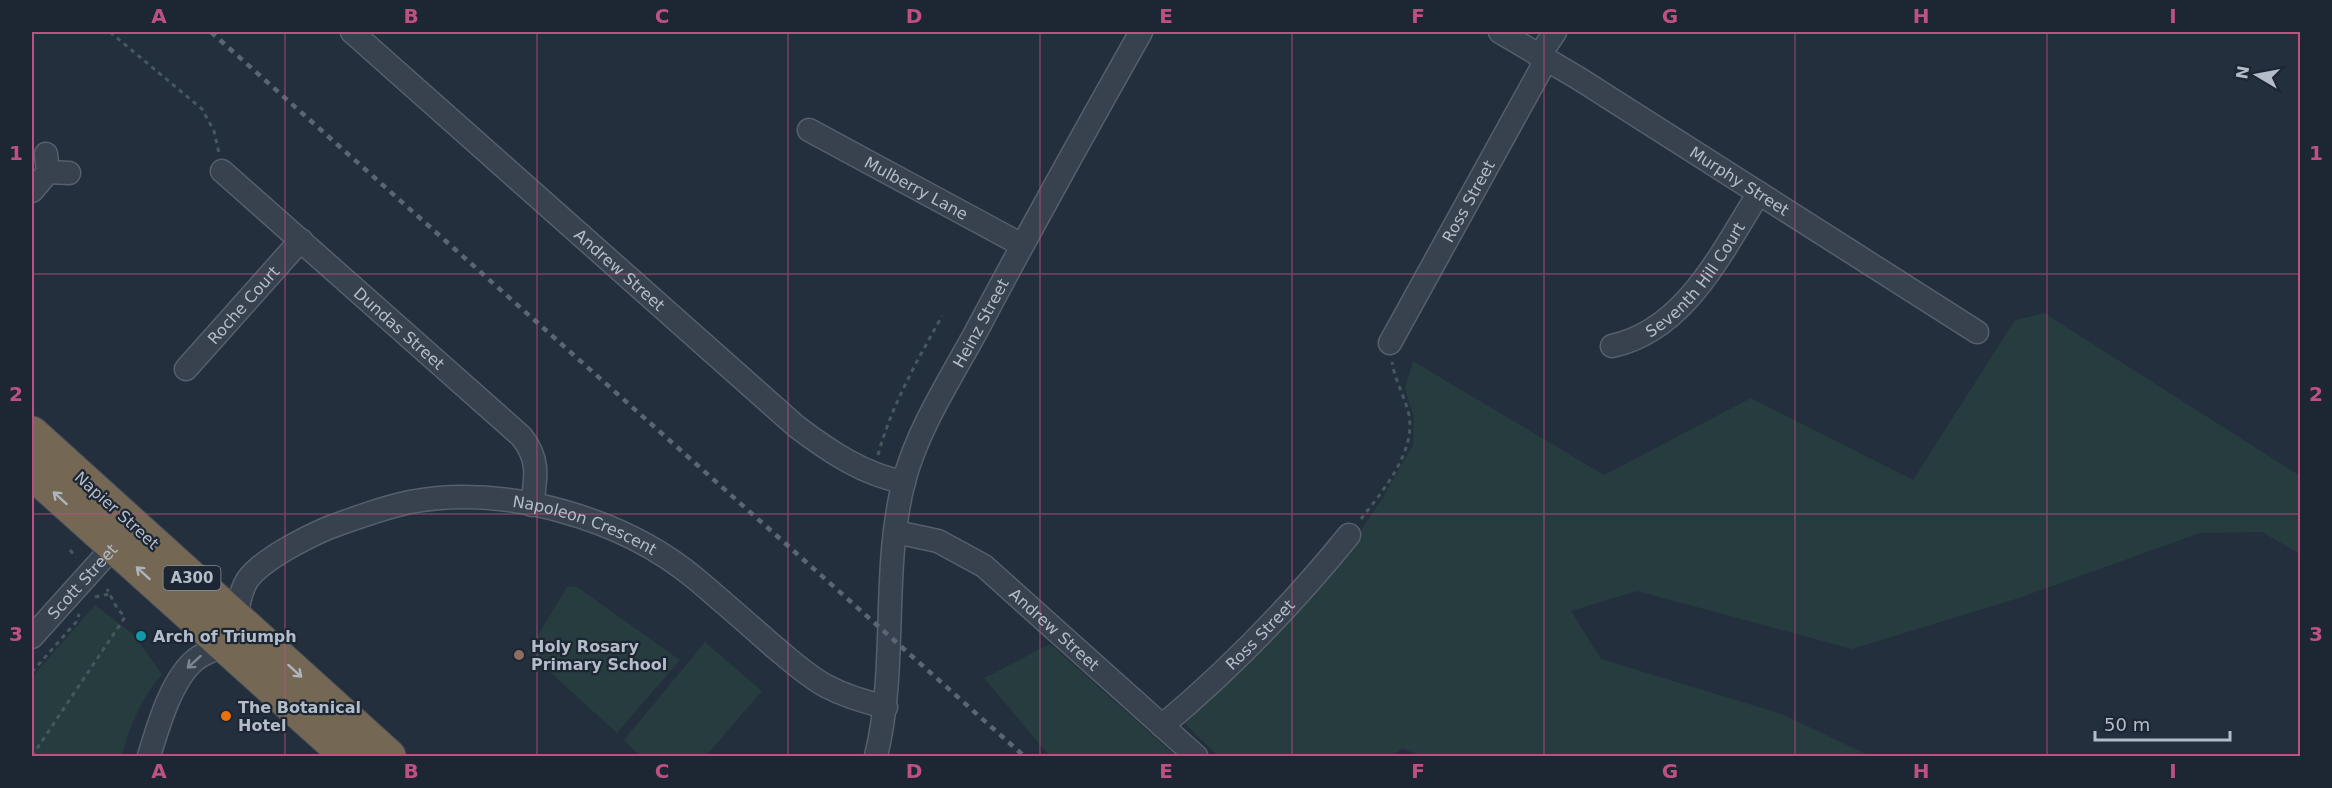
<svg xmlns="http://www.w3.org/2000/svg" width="2332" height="788" font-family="'DejaVu Sans',sans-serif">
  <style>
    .green { fill: #263c3f }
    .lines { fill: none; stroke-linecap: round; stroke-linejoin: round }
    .minor-casing { stroke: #565f6c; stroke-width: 25 }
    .highway-casing { stroke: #434c59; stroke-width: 35 }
    .path { stroke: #44595c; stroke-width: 3; stroke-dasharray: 4.5 4.5; stroke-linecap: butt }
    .minor { stroke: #38414e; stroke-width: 22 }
    .highway { stroke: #746855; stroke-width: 33 }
    .rail { stroke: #5a6575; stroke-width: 4.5; stroke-dasharray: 6 6; stroke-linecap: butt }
    .oneway { stroke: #aeb4bd }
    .oneway2 { stroke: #7c8592 }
    .grid { fill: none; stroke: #bd5182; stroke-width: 1.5; stroke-opacity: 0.55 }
    .culture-dot { fill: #0f9aa8; stroke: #1d2633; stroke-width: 2 }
    .education-dot { fill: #8d6e63; stroke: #1d2633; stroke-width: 2 }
    .food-dot { fill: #e8710a; stroke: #1d2633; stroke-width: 2 }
    .labels { text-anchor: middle; stroke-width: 4.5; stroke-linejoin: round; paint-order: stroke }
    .shield { fill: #1d2633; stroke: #878f9c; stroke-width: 1.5 }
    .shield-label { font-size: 15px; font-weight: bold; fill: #b4bcc9 }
    .street-label { font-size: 16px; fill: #b4bcc9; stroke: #1d2633 }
    .poi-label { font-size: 16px; font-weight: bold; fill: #b4bcc9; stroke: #1d2633; text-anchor: start }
    .neatline { fill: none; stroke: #bd5182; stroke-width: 2 }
    .grid-label { font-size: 20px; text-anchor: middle; font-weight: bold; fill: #bd5182 }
  </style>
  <rect width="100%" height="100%" fill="#242f3e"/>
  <!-- green -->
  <path class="green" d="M2044 313 2300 476V554L2262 532 2200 533 2019 598 1852 649 1637 591 1571 611 1601 659 1782 714 1870 756H1421L1402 748 1394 756H1218L1182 721 1345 554 1382 499 1413 445 1414 417 1405 389 1413 361 1604 475 1751 398 1913 480 2015 320Z
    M576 586 680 660 617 733 528 652 567 587Z
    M95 605 133 634 162 674C142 697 129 727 122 756H32V677Z
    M705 642 762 691 706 756H640L624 740Z
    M1050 644 1176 756H1051L1048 754 984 678Z"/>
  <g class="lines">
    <defs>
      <g id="minor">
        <path id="s1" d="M352 32 797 427C829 451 864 475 904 482"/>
        <path id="s2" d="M1500 32 1578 78 1977 332"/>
        <path d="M1539 56 1555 32"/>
        <path id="s3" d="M809 130 1022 245"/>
        <path id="s4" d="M222 171 521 436C540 459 536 477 532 505"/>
        <path d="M48 172 69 173"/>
        <path d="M32 191 48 172 46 154"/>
        <path id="s5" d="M1390 343 1546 60"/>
        <path id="s6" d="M1612 346C1686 330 1722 251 1759 193"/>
        <path id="s7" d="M186 369 301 240"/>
        <path id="s8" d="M896 532 938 541 984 566 1196 756"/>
        <path id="s9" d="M237 618C238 605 240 591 248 579 263 559 305 538 328 528 355 518 382 508 410 502 505 484 623 518 696 579 722 601 747 623 772 645 789 659 806 675 826 686 845 696 865 702 886 707"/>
        <path id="s10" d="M32 637 123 536"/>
        <path id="s11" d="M1162 726C1230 669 1293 604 1349 535"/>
        <path d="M149 756C158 727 171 680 195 660 203 653 214 650 224 646"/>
        <path id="s12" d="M876 756C898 666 881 571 904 481 918 428 951 378 977 330 1030 230 1085 131 1141 32"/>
      </g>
      <path id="highway" d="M32 433 389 756
        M32 473 347 756"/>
    </defs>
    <!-- minor casing -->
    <use href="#minor" class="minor-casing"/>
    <!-- highway casing -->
    <use href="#highway" class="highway-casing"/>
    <!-- path -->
    <path class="path" d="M110 32 202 109 214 131 219 153
      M878 455C892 404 917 361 942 316
      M1361 519C1382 492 1416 452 1409 415 1405 397 1395 381 1392 362
      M70 550 76 557
      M95 597 109 594
      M32 672 77 621 79 614
      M32 756 125 617 117 608 107 589"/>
    <!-- minor -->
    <use href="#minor" class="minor"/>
    <!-- highway -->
    <use href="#highway" class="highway"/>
    <!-- rail -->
    <path class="rail" d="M211 32 1024 756"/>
  </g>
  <!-- one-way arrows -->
  <defs><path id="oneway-shaft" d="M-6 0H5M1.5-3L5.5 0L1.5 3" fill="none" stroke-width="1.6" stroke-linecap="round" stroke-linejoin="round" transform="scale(1.5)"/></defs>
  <g class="oneway">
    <use href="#oneway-shaft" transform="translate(60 498) rotate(-138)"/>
    <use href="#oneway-shaft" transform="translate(143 573) rotate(-138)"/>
    <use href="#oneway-shaft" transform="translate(295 671) rotate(42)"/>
  </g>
  <use class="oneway2" href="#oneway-shaft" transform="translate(194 662) rotate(138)"/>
  <!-- grid -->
  <path class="grid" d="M285 32V756M537 32V756M788 32V756M1040 32V756M1292 32V756M1544 32V756M1795 32V756M2047 32V756M32 274H2300M32 514H2300"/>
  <!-- markers -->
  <circle class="culture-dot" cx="141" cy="636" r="6"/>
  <circle class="education-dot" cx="519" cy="655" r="6"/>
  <circle class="food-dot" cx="226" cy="716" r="6"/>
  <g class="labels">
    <!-- shield labels -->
    <rect class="shield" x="163.5" y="566" width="57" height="24" rx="4.5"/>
    <g class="shield-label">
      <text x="192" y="583">A300</text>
    </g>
    <!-- street labels -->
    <g class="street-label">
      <text dy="6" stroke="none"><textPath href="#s2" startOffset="282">Murphy Street</textPath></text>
      <text dy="6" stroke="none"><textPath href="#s3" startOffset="122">Mulberry Lane</textPath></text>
      <text dy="6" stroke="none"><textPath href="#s5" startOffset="162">Ross Street</textPath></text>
      <text dy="6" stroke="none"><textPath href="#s1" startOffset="358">Andrew Street</textPath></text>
      <text dy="6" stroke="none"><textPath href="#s6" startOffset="110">Seventh Hill Court</textPath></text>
      <text dy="6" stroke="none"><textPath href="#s7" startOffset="86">Roche Court</textPath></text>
      <text dy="6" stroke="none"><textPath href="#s12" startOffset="453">Heinz Street</textPath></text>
      <text dy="6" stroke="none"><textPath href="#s4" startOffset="237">Dundas Street</textPath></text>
      <text transform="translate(117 510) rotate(42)" y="6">Napier Street</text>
      <text dy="6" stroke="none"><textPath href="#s9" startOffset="402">Napoleon Crescent</textPath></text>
      <text dy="6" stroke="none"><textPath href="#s10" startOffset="75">Scott Street</textPath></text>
      <text dy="6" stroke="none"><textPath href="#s8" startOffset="190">Andrew Street</textPath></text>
      <text dy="6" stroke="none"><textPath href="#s11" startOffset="134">Ross Street</textPath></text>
    </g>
    <!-- poi labels -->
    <g class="poi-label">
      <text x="153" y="642">Arch of Triumph</text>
      <text x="531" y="652">Holy Rosary<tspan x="531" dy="18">Primary School</tspan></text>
      <text x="238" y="713">The Botanical<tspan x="238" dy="18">Hotel</tspan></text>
    </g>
  </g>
  <!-- border -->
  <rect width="2332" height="788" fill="none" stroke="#1d2633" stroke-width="66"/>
  <!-- north arrow -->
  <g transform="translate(2257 75) rotate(280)" stroke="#1d2633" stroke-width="4.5" paint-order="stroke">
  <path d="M0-4.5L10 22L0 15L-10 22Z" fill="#b4bcc9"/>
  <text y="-9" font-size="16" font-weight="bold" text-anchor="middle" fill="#b4bcc9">N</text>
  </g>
  <!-- scale -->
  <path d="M2095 731v9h135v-9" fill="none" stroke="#b4bcc9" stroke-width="3"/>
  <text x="2104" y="731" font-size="18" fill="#b4bcc9" stroke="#1d2633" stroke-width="4.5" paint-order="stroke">50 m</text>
  <rect x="33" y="33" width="2266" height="722" class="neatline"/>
  <g class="grid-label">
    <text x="159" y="23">A</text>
    <text x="411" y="23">B</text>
    <text x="662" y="23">C</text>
    <text x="914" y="23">D</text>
    <text x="1166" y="23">E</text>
    <text x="1418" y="23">F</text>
    <text x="1670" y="23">G</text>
    <text x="1921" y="23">H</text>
    <text x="2173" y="23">I</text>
    <text x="16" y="160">1</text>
    <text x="2316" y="160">1</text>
    <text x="16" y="401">2</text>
    <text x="2316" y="401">2</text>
    <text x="16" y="641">3</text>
    <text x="2316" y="641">3</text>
    <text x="159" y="778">A</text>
    <text x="411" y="778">B</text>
    <text x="662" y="778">C</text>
    <text x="914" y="778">D</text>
    <text x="1166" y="778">E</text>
    <text x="1418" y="778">F</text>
    <text x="1670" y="778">G</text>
    <text x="1921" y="778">H</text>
    <text x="2173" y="778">I</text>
  </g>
</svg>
